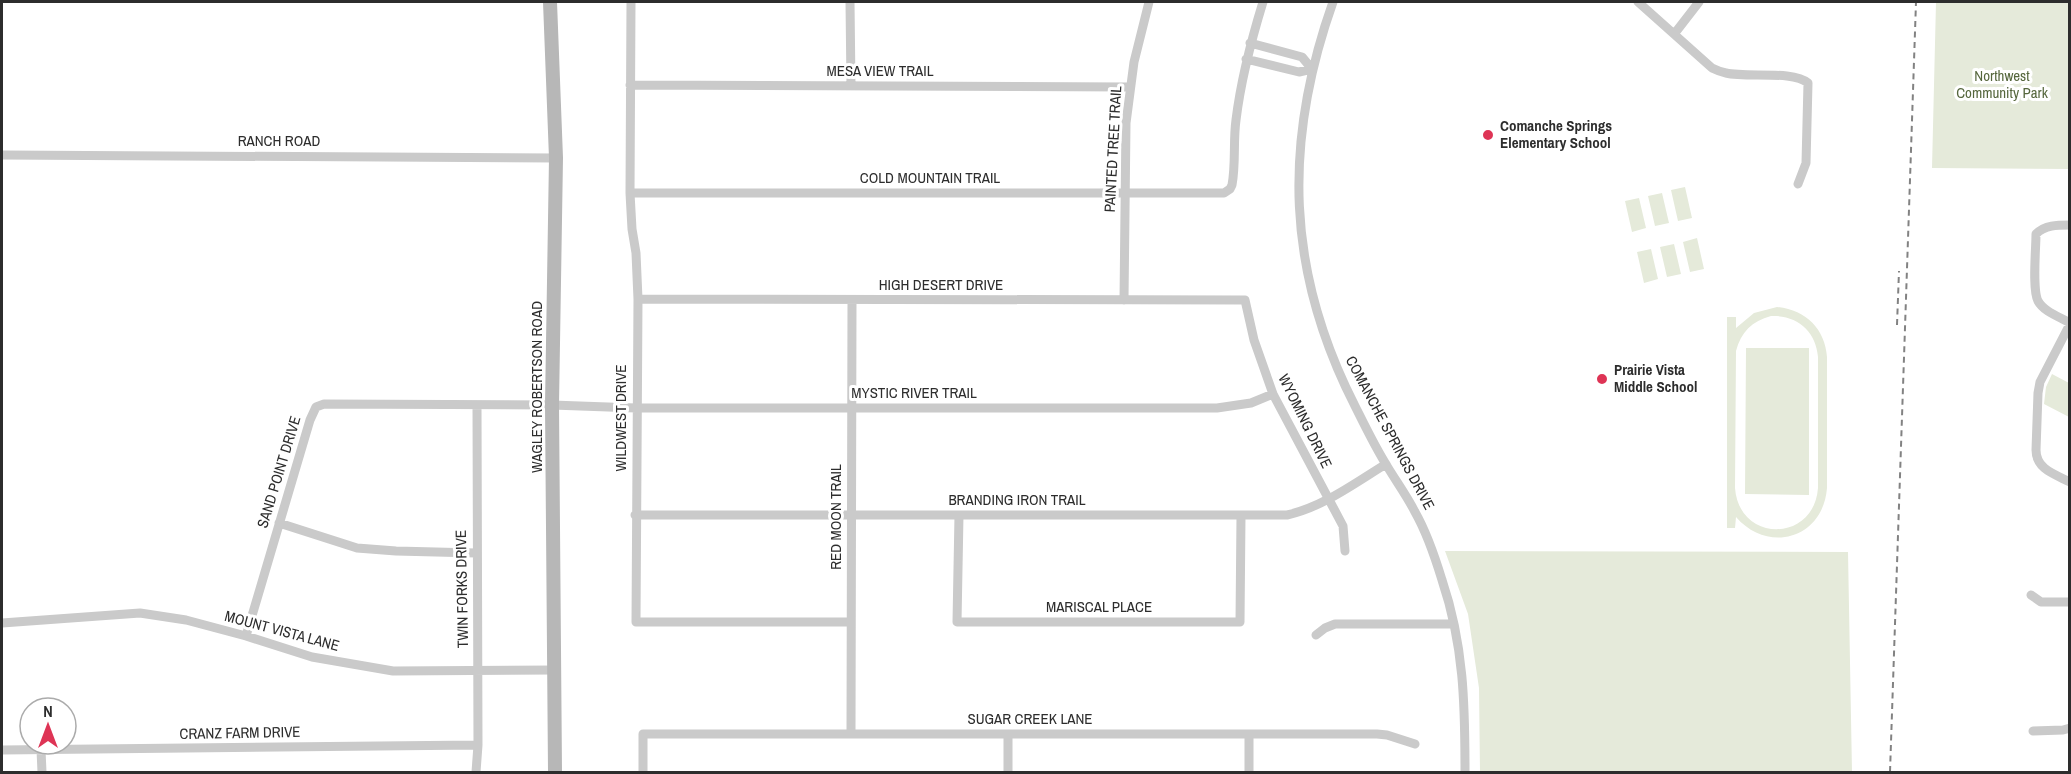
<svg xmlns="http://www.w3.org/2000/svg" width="2071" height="774" font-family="'Archivo Narrow',sans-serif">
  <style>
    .green { fill: #e5eada; fill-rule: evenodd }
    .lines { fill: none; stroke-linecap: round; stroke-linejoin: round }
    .street { stroke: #cacaca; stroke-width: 9 }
    .secondary { stroke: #b7b7b7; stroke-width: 14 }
    .rail { stroke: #828282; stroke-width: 2; stroke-dasharray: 6 4.5; stroke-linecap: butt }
    .poi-dot { fill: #de3455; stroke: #fff; stroke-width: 2 }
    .labels { text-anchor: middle; stroke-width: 6; stroke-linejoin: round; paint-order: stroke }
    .street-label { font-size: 15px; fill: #2d2d2d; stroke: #fff }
    .park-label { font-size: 15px; fill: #55663c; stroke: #fff }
    .poi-label { font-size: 15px; font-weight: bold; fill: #2d2d2d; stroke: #fff; text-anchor: start }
  </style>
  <rect width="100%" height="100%" fill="#fff"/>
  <!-- green -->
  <path class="green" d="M1936 2H2069V169L1932 168Z
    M1685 187 1692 218 1678 221 1671 190Z
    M1662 193 1669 223 1655 226 1648 196Z
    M1639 198 1646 228 1632 232 1625 201Z
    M1697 238 1704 269 1690 272 1683 242Z
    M1674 244 1681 274 1667 277 1660 247Z
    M1651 249 1658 279 1644 283 1637 252Z
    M1777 307C1806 310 1825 329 1827 357V488C1823 539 1768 554 1736 517L1735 528H1727V317H1736V328L1754 313ZM1771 316C1797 315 1816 331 1818 357V488C1814 543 1739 543 1735 488L1736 351C1741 332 1752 321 1771 316Z
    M1746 348H1809V495L1745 494Z
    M2052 374 2069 383V417L2044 404 2046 387Z
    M1445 551 1848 552 1852 772H1480L1479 688 1468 614Z"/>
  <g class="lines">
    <!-- street -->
    <path class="street" d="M631 2 630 193 632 229 636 253 638 299 636 622H850
      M850 2 851 86
      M1333 2C1283 143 1286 271 1355 406 1365 426 1375 447 1387 466 1396 481 1407 496 1415 512 1427 533 1435 557 1442 580 1464 645 1465 705 1465 772
      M1638 2 1712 68C1716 70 1721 72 1726 73 1747 78 1793 70 1808 83L1806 163 1798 184
      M1675 33 1699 2
      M1246 59 1299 72 1312 69 1302 57 1250 43
      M630 85 1130 87
      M2 155 556 158
      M630 193H1224L1230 189 1232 185C1236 164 1233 141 1236 120 1241 79 1251 41 1263 2
      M2070 225C2057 225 2045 225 2036 234 2036 249 2032 289 2038 301 2044 312 2060 317 2070 323
      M638 299 1245 300 1254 340 1273 394 1343 526 1345 551
      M1124 300 1126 123 1134 62 1149 2
      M2070 324 2040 382 2038 393 2036 450C2036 469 2054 474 2070 482
      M635 515H1287C1323 507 1355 483 1386 464
      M959 515 957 622H1240L1241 516
      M279 523 357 548 396 551 476 553
      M2031 595 2041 602H2070
      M2 623 140 613 186 620 246 636 312 657 393 671 555 670
      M1316 635 1325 628 1335 624H1454
      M246 636 310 420 316 407 324 404 552 405 636 408H1217L1251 403 1273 394
      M2033 731 2063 730 2070 728
      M851 734 852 300
      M2 750 478 745
      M41 750 42 772
      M476 772 478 745 477 406
      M643 772V734H1377L1387 735 1415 744
      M1008 772V734
      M1249 772V735"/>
    <!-- secondary -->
    <path class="secondary" d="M550 2 556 158 552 405 555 772"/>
    <!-- rail -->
    <path class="rail" d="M1897 325 1899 271
      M1890 772 1916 2"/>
  </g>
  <!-- markers -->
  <g class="poi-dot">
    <circle cx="1488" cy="135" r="6"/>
    <circle cx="1602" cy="379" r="6"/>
  </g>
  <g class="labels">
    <!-- street labels -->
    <g class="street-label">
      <text x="880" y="76">MESA VIEW TRAIL</text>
      <text x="279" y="146">RANCH ROAD</text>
      <text transform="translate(1113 149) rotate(-87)" y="5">PAINTED TREE TRAIL</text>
      <text x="930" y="183">COLD MOUNTAIN TRAIL</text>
      <text x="941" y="290">HIGH DESERT DRIVE</text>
      <text transform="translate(537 387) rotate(-90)" y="5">WAGLEY ROBERTSON ROAD</text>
      <text x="914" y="398">MYSTIC RIVER TRAIL</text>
      <text transform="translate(621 418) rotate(-90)" y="5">WILDWEST DRIVE</text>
      <text transform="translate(1305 421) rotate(64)" y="5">WYOMING DRIVE</text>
      <text transform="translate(1390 433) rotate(62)" y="5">COMANCHE SPRINGS DRIVE</text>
      <text transform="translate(279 472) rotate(-73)" y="5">SAND POINT DRIVE</text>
      <text x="1017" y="505">BRANDING IRON TRAIL</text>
      <text transform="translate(836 517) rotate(-90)" y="5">RED MOON TRAIL</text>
      <text transform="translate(462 589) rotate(-91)" y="5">TWIN FORKS DRIVE</text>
      <text x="1099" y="612">MARISCAL PLACE</text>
      <text transform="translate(282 631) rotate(15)" y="5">MOUNT VISTA LANE</text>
      <text x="1030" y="724">SUGAR CREEK LANE</text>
      <text transform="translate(240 733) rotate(-1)" y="5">CRANZ FARM DRIVE</text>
    </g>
    <!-- park labels -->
    <g class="park-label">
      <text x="2002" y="81">Northwest<tspan x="2002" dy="17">Community Park</tspan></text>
    </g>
    <!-- poi labels -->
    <g class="poi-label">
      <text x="1500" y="131">Comanche Springs<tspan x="1500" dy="17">Elementary School</tspan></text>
      <text x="1614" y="375">Prairie Vista<tspan x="1614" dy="17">Middle School</tspan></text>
    </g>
  </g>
  <!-- border -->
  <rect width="2071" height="774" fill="none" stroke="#2d2d2d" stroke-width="6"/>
  <!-- north arrow -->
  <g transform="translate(48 726)"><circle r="28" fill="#ffffff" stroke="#ababab" stroke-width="1.5"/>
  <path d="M0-4.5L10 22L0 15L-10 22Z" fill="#de3455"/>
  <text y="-9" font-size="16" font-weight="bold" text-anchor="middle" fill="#2d2d2d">N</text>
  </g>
</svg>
